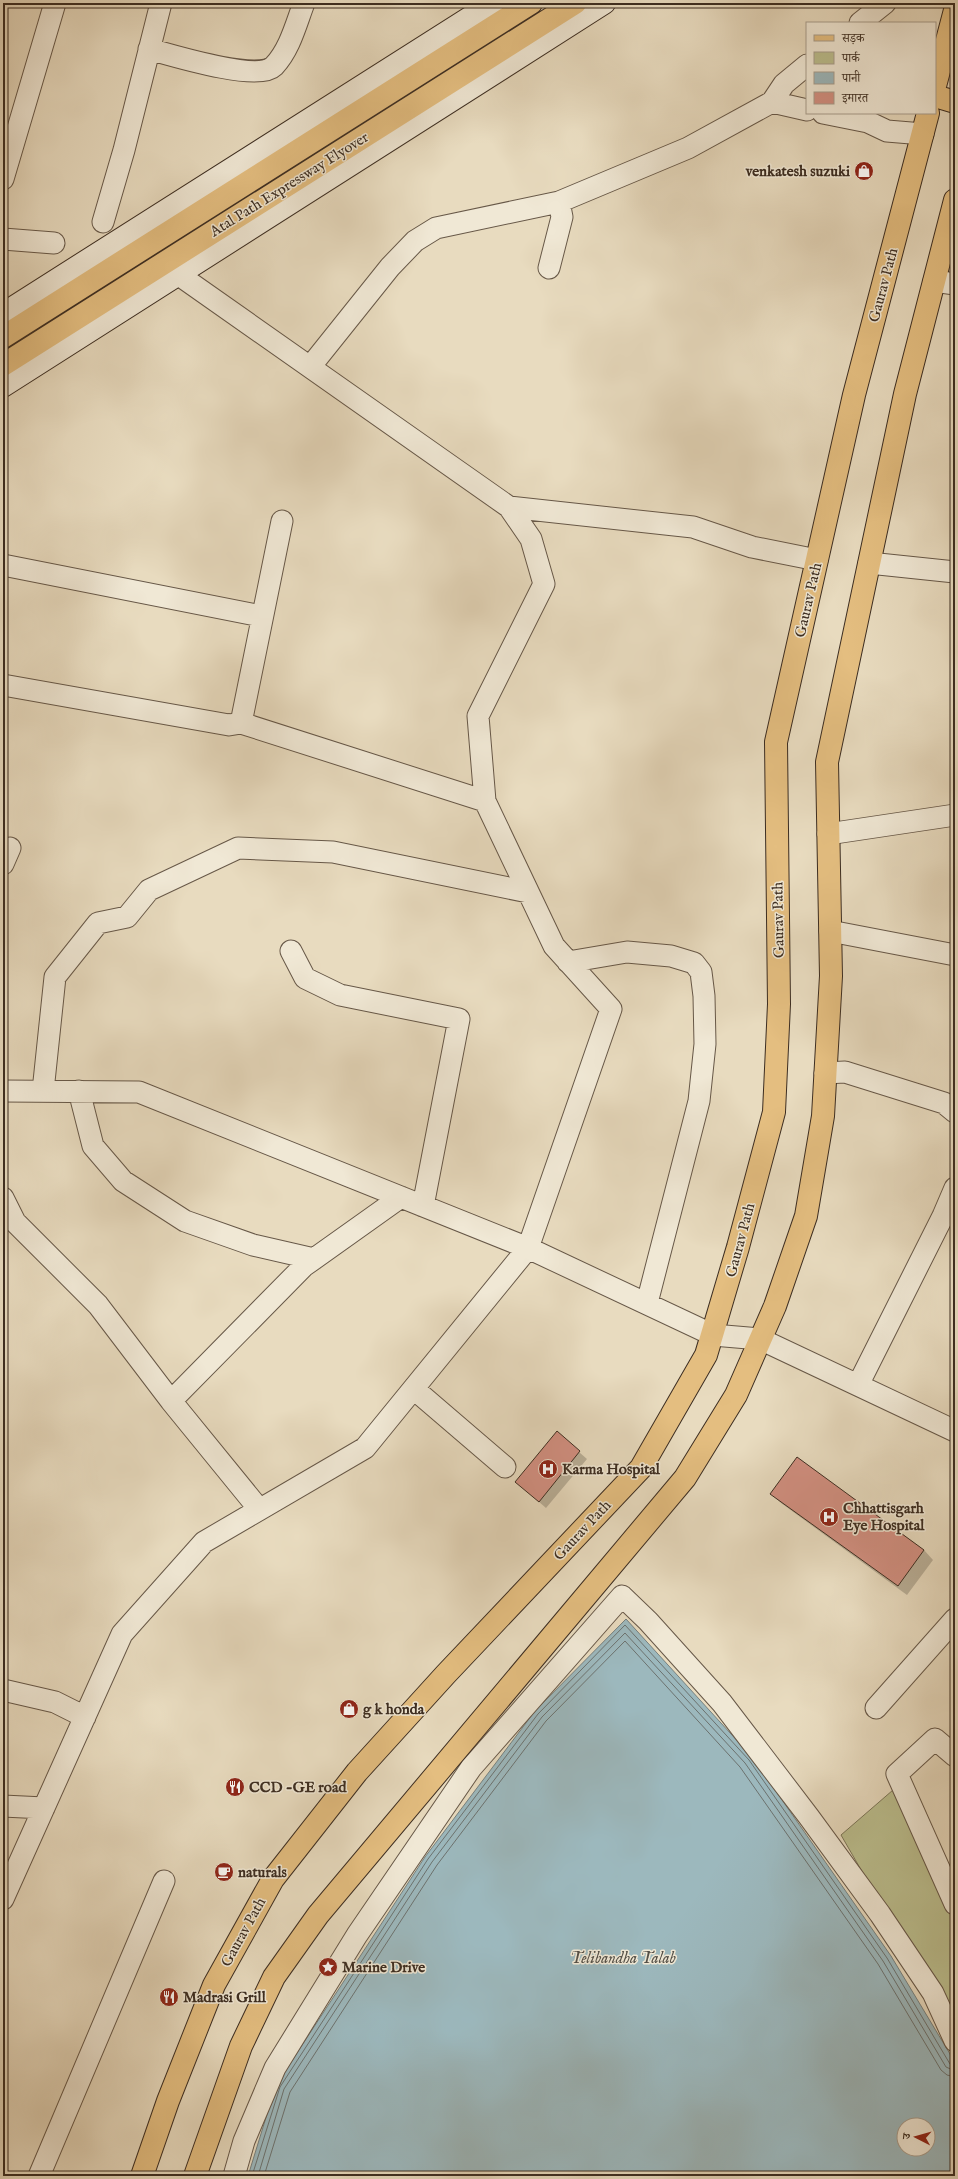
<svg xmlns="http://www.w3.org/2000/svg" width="958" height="2179" font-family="'IM FELL English','Noto Serif Devanagari',serif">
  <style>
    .green { fill: #bbbe8e; stroke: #7c7658 }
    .water { fill: #9cb8bd; stroke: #76807f; fill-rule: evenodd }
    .shadow { fill: #0003 }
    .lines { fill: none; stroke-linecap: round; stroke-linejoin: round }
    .shore { stroke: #6c726f; stroke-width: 1 }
    .building { fill: #d39082; stroke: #3c2d21 }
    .street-casing { stroke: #675848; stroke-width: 23 }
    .secondary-casing { stroke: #3c2d21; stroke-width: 24 }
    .primary-casing { stroke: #3c2d21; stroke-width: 24 }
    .highway-casing { stroke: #3c2d21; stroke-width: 24 }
    .street { stroke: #f0e8d5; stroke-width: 21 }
    .secondary { stroke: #f0e8d5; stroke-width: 22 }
    .primary { stroke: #e4be80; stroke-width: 22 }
    .highway { stroke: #e4be80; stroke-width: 22 }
    .labels { text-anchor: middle; stroke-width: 3; stroke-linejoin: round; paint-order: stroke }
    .poi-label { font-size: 15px; font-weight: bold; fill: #3c2d21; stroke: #f0e8d5; text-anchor: start }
    .street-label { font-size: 15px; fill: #3c2d21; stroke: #f0e8d5 }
    .water-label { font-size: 16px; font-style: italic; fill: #545048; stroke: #f0e8d5 }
  </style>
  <rect width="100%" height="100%" fill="#e8dbbf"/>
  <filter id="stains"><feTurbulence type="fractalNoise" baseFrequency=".005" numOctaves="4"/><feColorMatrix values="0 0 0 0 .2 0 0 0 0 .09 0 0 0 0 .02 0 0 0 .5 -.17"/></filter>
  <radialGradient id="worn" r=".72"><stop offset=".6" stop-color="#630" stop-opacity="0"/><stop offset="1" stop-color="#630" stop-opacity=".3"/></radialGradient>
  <!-- green -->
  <path class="green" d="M893 1790 955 1911V2033L841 1835Z"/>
  <!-- water -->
  <path class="water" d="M626 1619 752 1757 891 1956 950 2054 955 2066V2176H248L276 2085 425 1857 535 1711ZM904 2125H928V2149H904Z"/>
  <!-- shadow -->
  <path class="shadow" d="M557 1433 587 1459 546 1508 523 1488Z
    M797 1458 924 1550 933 1560 907 1595 781 1503 772 1494Z"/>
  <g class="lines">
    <!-- shore -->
    <path class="shore" d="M252 2176 280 2087 428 1859 538 1714 625 1625 749 1760 887 1958 950 2064 955 2066
      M258 2176 284 2089 432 1862 542 1717 625 1633 745 1763 883 1961 946 2067 955 2071
      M264 2176 290 2092 437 1865 546 1721 625 1641 740 1767 878 1964 941 2070 947 2075 955 2077"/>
  </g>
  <!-- building -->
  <path class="building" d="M557 1431 580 1451 539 1502 515 1482Z
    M797 1457 924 1550 898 1586 770 1494Z"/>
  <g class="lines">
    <defs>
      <path id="street" d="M860 23 885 3
        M149 49C171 55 258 82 274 66 290 49 296 24 304 3
        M772 102 807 110
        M823 113 868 122 887 131 923 134
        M3 179 55 3
        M103 222 124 150 161 3
        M3 239 54 243
        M549 268 562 217 559 202
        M934 281 955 284
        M310 367 390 267 415 241 436 228 559 202 688 148 772 102 784 84 807 65
        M509 507 693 527 752 547 817 560
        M869 563 955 572
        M3 565 261 616
        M3 685 229 725 241 723 485 801
        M241 723 282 521
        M828 834 955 815
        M3 864 10 848
        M830 931 955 955
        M291 951 305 978 340 995 459 1019 423 1206
        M568 962 627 952 671 956 694 963 701 972 704 996 705 1044 699 1101 647 1303
        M825 1073 845 1072 944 1103 955 1112
        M3 1091 139 1092 528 1248 713 1335 760 1339 955 1431
        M43 1091 55 977 98 923 127 917 149 890 238 848 333 852 528 892
        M79 1091 93 1146 123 1181 185 1221 253 1245 314 1259
        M3 1198 15 1222 98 1305 171 1401 259 1509
        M858 1385 943 1216 955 1188
        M414 1389 505 1467
        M171 1401 304 1266 401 1197
        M3 1690 55 1702 85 1717
        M876 1708 955 1619
        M955 1756 935 1739 897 1774 955 1904
        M3 1806 44 1808
        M3 1899 122 1634 204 1542 365 1448 528 1248 611 1009 554 946 485 801 478 716 544 584 531 539 509 507 179 275
        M39 2176 164 1881
        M234 2176 244 2141 275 2068 357 1935 471 1768 622 1596 648 1621 722 1703 809 1817 880 1914 933 1993 955 2041"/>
      <path id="secondary" d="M3 314 493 3
        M3 386 604 3"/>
      <path id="primary" d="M935 86 955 10
        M935 96 955 102
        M142 2176 168 2101 214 1985 273 1879 357 1772 446 1674 641 1468 706 1355 738 1247 774 1112 779 1004 776 742 854 395 928 113
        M195 2176 241 2046 274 1977 318 1915 685 1478 736 1395 775 1306 806 1216 823 1116 831 976 827 762 905 394 955 200"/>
      <path id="highway" d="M3 337 531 3
        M3 365 575 3"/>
    </defs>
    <!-- street casing -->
    <use href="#street" class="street-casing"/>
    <!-- secondary casing -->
    <use href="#secondary" class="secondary-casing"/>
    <!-- primary casing -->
    <use href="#primary" class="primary-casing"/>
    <!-- highway casing -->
    <use href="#highway" class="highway-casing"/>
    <!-- street -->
    <use href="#street" class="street"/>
    <!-- secondary -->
    <use href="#secondary" class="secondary"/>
    <!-- primary -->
    <use href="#primary" class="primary"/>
    <!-- highway -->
    <use href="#highway" class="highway"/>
  </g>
  <!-- icons -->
  <defs>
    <symbol id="shop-disc" viewBox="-11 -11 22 22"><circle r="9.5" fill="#8f2418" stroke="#f0e8d5"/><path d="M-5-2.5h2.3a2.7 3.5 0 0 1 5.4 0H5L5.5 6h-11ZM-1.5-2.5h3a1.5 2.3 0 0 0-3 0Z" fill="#fff"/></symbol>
    <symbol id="hospital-disc" viewBox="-11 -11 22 22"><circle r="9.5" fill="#8f2418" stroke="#f0e8d5"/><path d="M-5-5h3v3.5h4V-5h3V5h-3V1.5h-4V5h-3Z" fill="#fff"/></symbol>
    <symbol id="restaurant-disc" viewBox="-11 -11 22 22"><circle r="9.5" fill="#8f2418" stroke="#f0e8d5"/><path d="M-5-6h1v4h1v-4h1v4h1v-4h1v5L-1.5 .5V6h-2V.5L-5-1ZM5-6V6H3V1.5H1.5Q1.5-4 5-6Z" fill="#fff"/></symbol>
    <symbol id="cafe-disc" viewBox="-11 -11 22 22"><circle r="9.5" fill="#8f2418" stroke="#f0e8d5"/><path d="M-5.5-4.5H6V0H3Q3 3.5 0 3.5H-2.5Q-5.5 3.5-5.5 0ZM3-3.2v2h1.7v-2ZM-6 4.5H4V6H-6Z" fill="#fff"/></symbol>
    <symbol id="sight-disc" viewBox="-11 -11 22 22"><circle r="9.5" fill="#8f2418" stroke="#f0e8d5"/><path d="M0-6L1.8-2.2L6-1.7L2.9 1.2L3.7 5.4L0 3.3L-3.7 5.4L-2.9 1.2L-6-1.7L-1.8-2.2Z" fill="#fff"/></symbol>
  </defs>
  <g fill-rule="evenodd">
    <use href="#shop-disc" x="853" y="160" width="22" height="22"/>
    <use href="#hospital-disc" x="537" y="1458" width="22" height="22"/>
    <use href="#hospital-disc" x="818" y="1506" width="22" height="22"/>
    <use href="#shop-disc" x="338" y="1698" width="22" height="22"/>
    <use href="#restaurant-disc" x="224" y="1776" width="22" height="22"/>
    <use href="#cafe-disc" x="213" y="1861" width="22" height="22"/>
    <use href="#sight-disc" x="317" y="1956" width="22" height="22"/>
    <use href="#restaurant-disc" x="158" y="1986" width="22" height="22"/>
  </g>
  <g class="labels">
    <!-- poi labels -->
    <g class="poi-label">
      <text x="850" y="176" text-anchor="end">venkatesh suzuki</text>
      <text x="562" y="1474">Karma Hospital</text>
      <text x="843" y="1513">Chhattisgarh<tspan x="843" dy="17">Eye Hospital</tspan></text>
      <text x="363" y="1714">g k honda</text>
      <text x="249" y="1792">CCD -GE road</text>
      <text x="238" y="1877">naturals</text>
      <text x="342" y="1972">Marine Drive</text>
      <text x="183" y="2002">Madrasi Grill</text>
    </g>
    <!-- street labels -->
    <g class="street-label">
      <text transform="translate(289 184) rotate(-32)" y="5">Atal Path Expressway Flyover</text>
      <text transform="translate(883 285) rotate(-75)" y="5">Gaurav Path</text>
      <text transform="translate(808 600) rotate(-77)" y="5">Gaurav Path</text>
      <text transform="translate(778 920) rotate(-91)" y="5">Gaurav Path</text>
      <text transform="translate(740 1240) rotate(-75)" y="5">Gaurav Path</text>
      <text transform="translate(582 1530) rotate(-47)" y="5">Gaurav Path</text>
      <text transform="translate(243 1932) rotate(-61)" y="5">Gaurav Path</text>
    </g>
    <!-- water labels -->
    <g class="water-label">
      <text x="623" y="1963">Telibandha Talab</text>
    </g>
  </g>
  <!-- margin -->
  <rect width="958" height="2179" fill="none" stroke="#e8dbbf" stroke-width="16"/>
  <rect x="4" y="4" width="950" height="2171" fill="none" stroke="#3c2d21" stroke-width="2"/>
  <rect x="8" y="8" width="942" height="2163" fill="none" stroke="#3c2d21"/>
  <!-- legend -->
  <rect x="806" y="22" width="130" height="92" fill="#f0e8d5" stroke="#a89d8d"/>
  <rect x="814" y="35" width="20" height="6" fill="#e4be80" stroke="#a89d8d"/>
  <text x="842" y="42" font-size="12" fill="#3c2d21">सड़क</text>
  <rect x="814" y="52" width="20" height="12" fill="#bbbe8e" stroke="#a89d8d"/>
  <text x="842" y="62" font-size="12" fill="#3c2d21">पार्क</text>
  <rect x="814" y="72" width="20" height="12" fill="#9cb8bd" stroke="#a89d8d"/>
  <text x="842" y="82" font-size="12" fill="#3c2d21">पानी</text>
  <rect x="814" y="92" width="20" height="12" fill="#d39082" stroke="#a89d8d"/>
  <text x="842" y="102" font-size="12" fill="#3c2d21">इमारत</text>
  <!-- north arrow -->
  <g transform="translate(916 2137) rotate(276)"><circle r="19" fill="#f0e8d5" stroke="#a89d8d"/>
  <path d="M0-3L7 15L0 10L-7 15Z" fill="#8f2418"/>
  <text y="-6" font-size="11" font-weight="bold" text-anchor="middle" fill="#3c2d21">उ</text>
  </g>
  <rect width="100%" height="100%" filter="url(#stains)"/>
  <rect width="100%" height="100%" fill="url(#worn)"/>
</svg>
